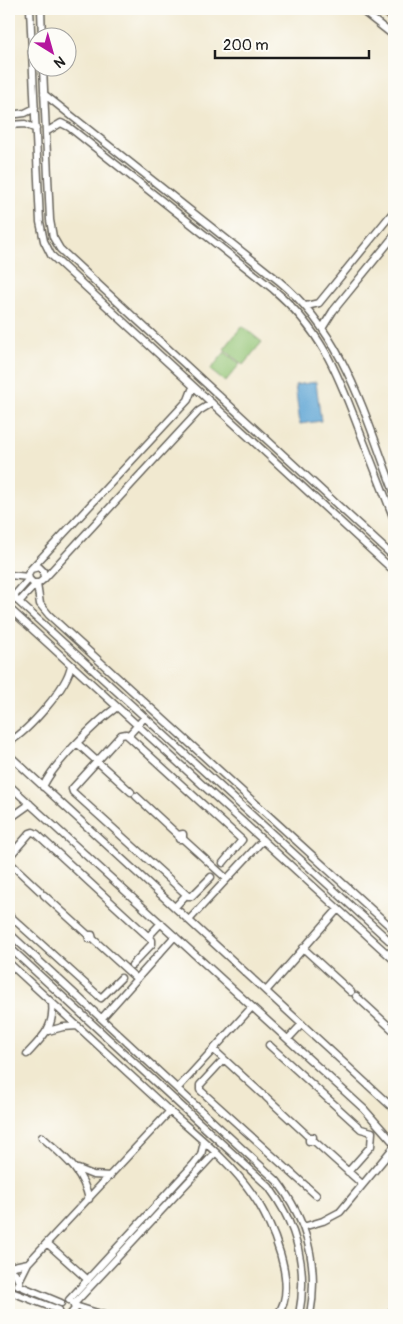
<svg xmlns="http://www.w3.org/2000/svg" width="403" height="1324" font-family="Pangolin,sans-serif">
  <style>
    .green { fill: #93c474; stroke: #587048 }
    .water { fill: #5ea5d4; stroke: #3d6078 }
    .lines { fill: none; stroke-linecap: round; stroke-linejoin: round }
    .minor-casing { stroke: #67645b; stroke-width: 9 }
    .highway-casing { stroke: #67645b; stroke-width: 11 }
    .minor { stroke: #fff; stroke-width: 6 }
    .highway { stroke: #fdbc6f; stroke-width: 9 }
  </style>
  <rect width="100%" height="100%" fill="#fdfcf7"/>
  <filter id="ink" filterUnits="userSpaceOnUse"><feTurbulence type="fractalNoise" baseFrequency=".02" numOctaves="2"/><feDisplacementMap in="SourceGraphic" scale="10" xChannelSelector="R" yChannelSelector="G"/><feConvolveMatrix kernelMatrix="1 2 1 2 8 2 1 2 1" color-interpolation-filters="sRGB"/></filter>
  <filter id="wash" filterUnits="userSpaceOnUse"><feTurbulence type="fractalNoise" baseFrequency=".0096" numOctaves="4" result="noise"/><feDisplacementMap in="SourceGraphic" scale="20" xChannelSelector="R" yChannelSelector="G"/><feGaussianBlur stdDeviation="1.12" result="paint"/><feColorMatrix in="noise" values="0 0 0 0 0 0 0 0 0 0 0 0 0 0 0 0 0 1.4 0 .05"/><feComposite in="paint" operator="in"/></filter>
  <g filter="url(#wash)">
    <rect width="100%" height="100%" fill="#f1e9d0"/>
    <!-- green -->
    <path class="green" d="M242 326 262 342 243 365 224 349Z
      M225 352 240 364 225 382 210 370Z"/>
    <!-- water -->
    <path class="water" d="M316 382 321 421 300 424 295 385Z"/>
  </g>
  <g filter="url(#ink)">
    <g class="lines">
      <defs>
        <path id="minor" d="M30 9 40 222 44 241 51 255 394 571
          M41 9 42 38
          M360 9 394 36
          M43 68 50 220 53 237 60 249 394 557
          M44 94 279 281C344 334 365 416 394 492
          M9 115 25 113 35 108
          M9 125 25 124 36 129
          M46 132 61 123 69 127 273 289C320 329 337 371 358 427 370 458 382 489 394 519
          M306 306 319 303 394 211
          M323 327 333 311 394 236
          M31 569 188 400 193 387
          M9 575 28 577
          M44 579 199 411 212 403
          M37 584 40 604 49 615 394 930
          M9 593 394 945
          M13 597 29 579 28 574 31 569 39 567 43 571 44 579 39 583H33L29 579
          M19 602 36 584
          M9 608 394 960
          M128 736 145 717
          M9 742C28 731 68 687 71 665
          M78 744 131 792
          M9 755 394 1109
          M9 785 364 1109 394 1143
          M43 787C53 764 96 722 117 707
          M136 796 178 835 183 834V839H179L178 835
          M9 819 30 804
          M183 839 227 879
          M9 857 30 833 33 832 37 834 152 940V944L132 965
          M9 862 40 891
          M211 877 192 896H188L73 792 72 789 121 735 126 734 242 840 223 863
          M44 895 88 935H92L93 939H89L88 935
          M175 907 186 895
          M9 915 101 998 121 978
          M189 920 263 840
          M9 933 277 1181C307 1220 319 1266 310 1315
          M148 937 161 923
          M93 939 137 979
          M9 947 269 1187C297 1225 308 1269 299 1315
          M303 948 351 992
          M9 963C61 1011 113 1059 165 1107 195 1134 230 1161 253 1195 271 1220 300 1288 277 1315
          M266 991 338 909
          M356 996 394 1031
          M102 1018 175 936
          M48 1031 63 1027 78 1026
          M288 1039 302 1024
          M269 1045 361 1129 372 1132 371 1146 348 1172
          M213 1049 262 1094
          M27 1054C42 1038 55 1027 52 1003
          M224 1059 200 1085V1090L316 1195
          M178 1088 252 1007
          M266 1097 309 1137H313L312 1141H309V1137
          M42 1137C64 1157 82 1169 89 1199
          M313 1140 362 1184
          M78 1169 93 1175 110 1176
          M303 1227 323 1221 340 1212 394 1147
          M48 1244 88 1280
          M9 1267 28 1263
          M9 1269 15 1273 19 1282
          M19 1281 28 1263 170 1111
          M18 1285 61 1303
          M14 1293 59 1310
          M69 1300 193 1165 201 1155 204 1142
          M74 1304 215 1153
          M75 1306 104 1315
          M70 1315 75 1309 73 1303
          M388 1315 394 1309"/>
        <path id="highway" d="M383 9 394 18"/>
      </defs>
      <!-- minor casing -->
      <use href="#minor" class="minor-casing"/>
      <!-- highway casing -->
      <use href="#highway" class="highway-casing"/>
      <!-- minor -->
      <use href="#minor" class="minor"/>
      <!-- highway -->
      <use href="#highway" class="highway"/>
    </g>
  </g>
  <!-- margin -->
  <rect width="403" height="1324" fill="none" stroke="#fdfcf7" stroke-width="30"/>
  <!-- north arrow -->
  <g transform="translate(52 52) rotate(143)"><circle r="24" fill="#fdfcf7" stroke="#a3a29f"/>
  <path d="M0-4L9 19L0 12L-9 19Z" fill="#b5179e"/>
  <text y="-8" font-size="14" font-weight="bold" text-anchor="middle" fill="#1c1c1c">N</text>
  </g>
  <!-- scale -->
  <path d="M215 50v8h154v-8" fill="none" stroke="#1c1c1c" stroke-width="2.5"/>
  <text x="223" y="50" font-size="15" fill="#1c1c1c" stroke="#fdfcf7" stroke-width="4" paint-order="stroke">200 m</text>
</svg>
